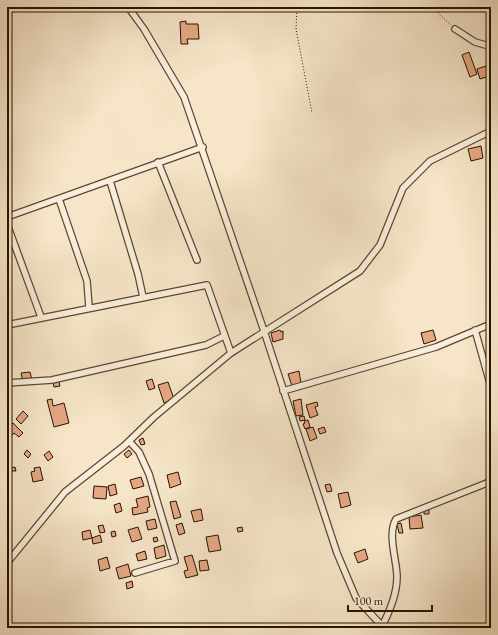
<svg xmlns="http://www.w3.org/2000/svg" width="498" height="635" font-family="'EB Garamond',serif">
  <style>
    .building { fill: #e6a884; stroke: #261300 }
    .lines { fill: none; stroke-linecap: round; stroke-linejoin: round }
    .street-casing { stroke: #5a4832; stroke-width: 8 }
    .path { stroke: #261300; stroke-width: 1; stroke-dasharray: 1 2; stroke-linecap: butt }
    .street { stroke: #f9eedb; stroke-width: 5.5 }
  </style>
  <rect width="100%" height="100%" fill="#f6e5c8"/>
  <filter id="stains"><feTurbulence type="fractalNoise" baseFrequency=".005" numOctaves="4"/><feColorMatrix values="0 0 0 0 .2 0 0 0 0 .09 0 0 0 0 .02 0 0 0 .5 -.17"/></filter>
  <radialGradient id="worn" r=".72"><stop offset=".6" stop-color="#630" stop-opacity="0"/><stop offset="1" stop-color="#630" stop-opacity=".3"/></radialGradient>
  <!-- building -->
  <path class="building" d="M186 21V24H198L199 39H187L188 44H181L180 22Z
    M469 52 477 74 470 77 462 55Z
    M486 66 489 76 480 79 477 69Z
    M481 146 483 158 471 161 468 149Z
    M280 330 281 332 283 331V339L273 342 271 333Z
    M433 330 436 340 424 344 421 333Z
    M299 371 301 383 292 386 288 374Z
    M30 372 32 380 23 381 21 373Z
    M152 379 155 388 149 390 146 381Z
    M59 382 60 386 54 387 53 383Z
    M168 382 174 399 164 403 158 385Z
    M52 399 53 406 64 403 69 423 54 427 47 400Z
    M301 399 303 415 296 416 293 401Z
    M317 402 318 406 315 407 318 415 310 418 306 405Z
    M23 411 28 416 21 424 16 419Z
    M304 416 305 420 300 421 299 417Z
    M308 420 310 427 305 429 303 424 305 423 304 421Z
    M13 423 23 433 19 437 14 433 9 439 7 425 9 427Z
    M313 427 317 438 310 441 306 429Z
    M324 427 326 432 320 434 318 429Z
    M143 438 145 444 141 445 139 440Z
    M27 450 31 454 28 458 24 454Z
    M129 450 132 454 127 458 124 454Z
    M49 451 53 457 48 461 44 455Z
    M15 467 16 471H11V468Z
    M40 467 43 480 33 482 31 472 35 471 34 468Z
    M178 472 181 484 170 488 167 475Z
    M141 477 144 486 133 489 130 480Z
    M115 484 117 494 110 496 108 486Z
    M330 484 332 491 327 492 325 485Z
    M94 486 107 487 106 499 93 498Z
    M348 492 351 505 341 508 338 494Z
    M148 496 150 507 147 508 148 512 133 515 132 508 138 507 136 499Z
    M176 501 181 517 174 519 170 502Z
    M120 503 122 511 116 513 114 505Z
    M201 509 203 520 194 522 191 511Z
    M424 510H429V514H424Z
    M421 515 423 528 410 529 409 517Z
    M155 519 157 528 148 530 146 521Z
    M182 523 185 533 179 535 176 525Z
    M401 523 403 533H399L397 524Z
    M103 525 105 532 100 533 98 526Z
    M138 527 142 539 132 542 128 530Z
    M242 527 243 531 238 532 237 528Z
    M90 530 92 538 83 540 82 532Z
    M115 531 116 536 112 537 111 532Z
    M100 535 102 542 93 544 92 538Z
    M218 535 221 550 209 552 206 537Z
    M157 537 158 541 154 542 153 538Z
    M164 545 166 556 156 559 154 548Z
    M365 549 368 559 358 563 354 553Z
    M145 551 147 559 138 561 136 554Z
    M192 555 198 575 186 578 184 571 188 570 184 557Z
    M107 557 110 568 100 571 98 560Z
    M207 560 209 570 200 571 199 561Z
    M128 564 131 576 119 579 116 568Z
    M132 581 133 587 127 589 126 583Z"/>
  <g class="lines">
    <defs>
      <path id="street" d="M128 7 144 29 184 97 264 331 337 553 356 598 384 628
        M455 29 475 42 489 46 491 51
        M158 162 197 260
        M110 181 138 274 143 297
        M59 199 87 281 89 307
        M7 217 203 147
        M7 224 41 317
        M7 325 207 285 231 353
        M475 330 491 387
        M7 383 52 380 206 345 224 336
        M283 391 436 347 491 324
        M129 441 139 452 149 474 175 561 135 573
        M7 563 65 492 124 446 154 417 231 353 360 271 380 245 403 188 430 161 491 131
        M381 628C389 613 397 594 397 577 397 560 387 535 396 519L487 483 491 479"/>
    </defs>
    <!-- street casing -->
    <use href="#street" class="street-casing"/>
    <!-- path -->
    <path class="path" d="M297 7 296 29 312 113
      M435 7 439 14 451 25"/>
    <!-- street -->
    <use href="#street" class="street"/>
  </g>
  <!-- margin -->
  <rect width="498" height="635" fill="none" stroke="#f6e5c8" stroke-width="24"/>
  <rect x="8" y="8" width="482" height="619" fill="none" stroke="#261300" stroke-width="2"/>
  <rect x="12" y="12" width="474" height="611" fill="none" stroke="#261300"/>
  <!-- scale -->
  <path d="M348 605v6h84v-6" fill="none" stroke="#261300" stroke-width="2"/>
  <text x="354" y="605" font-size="12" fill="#261300" stroke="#f9eedb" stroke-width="3" paint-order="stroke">100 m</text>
  <rect width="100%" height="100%" filter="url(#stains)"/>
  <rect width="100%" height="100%" fill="url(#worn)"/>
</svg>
